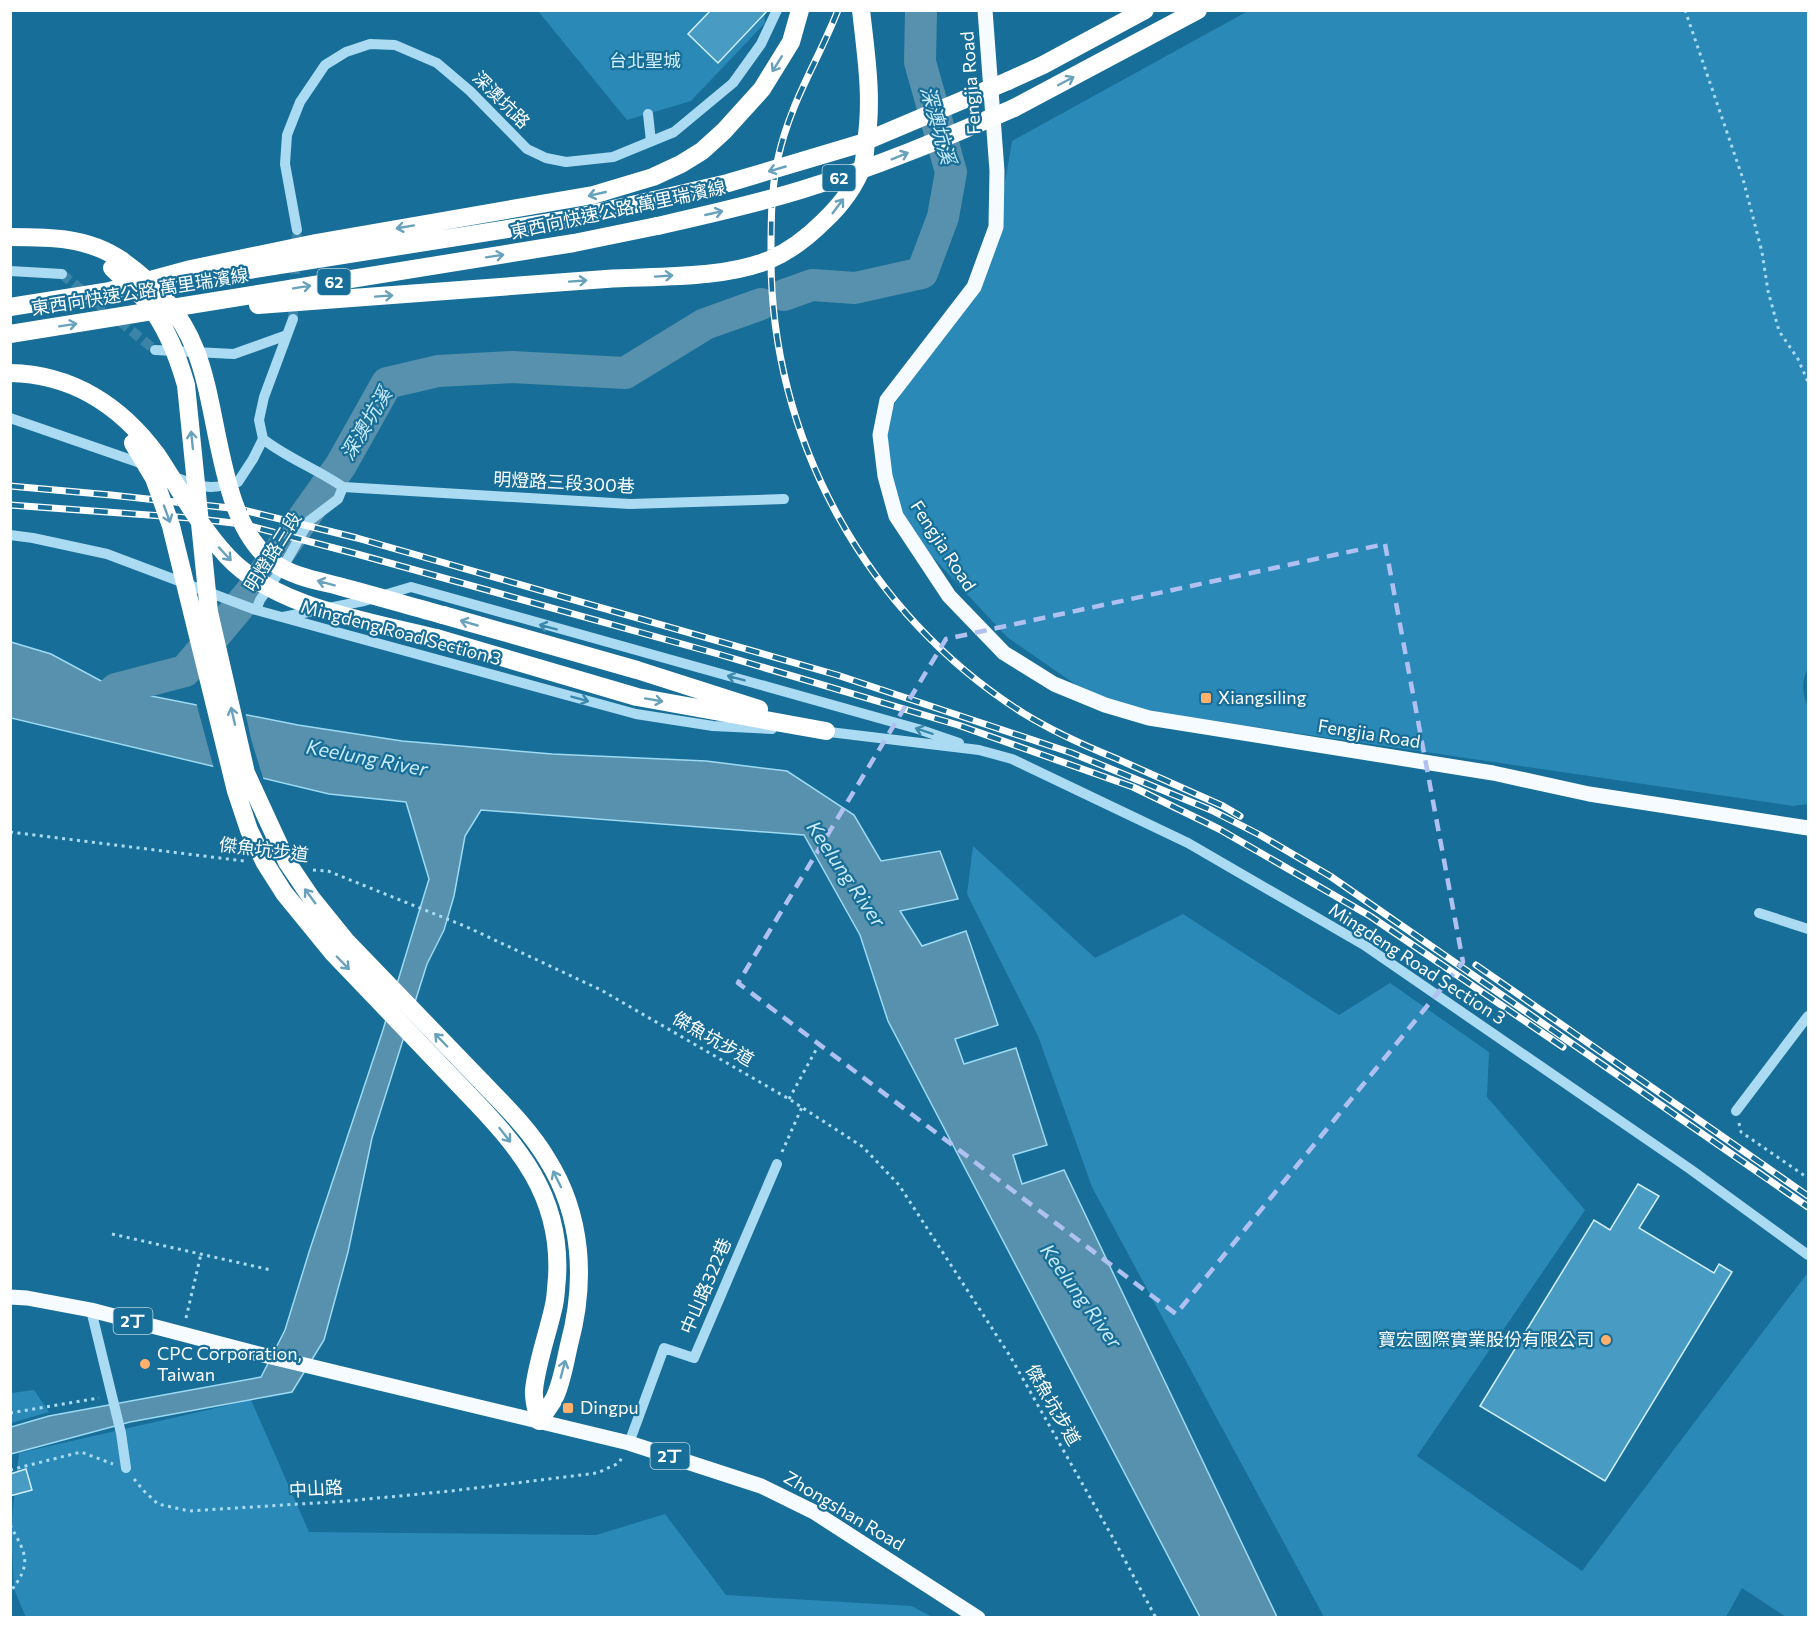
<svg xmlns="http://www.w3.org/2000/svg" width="1819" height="1628" font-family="Commissioner,'Noto Sans TC',sans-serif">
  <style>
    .green { fill: #2a89b6 }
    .water { fill: #5791ad; stroke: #9ddaf4; stroke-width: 1.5 }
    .pier { fill: #176e98 }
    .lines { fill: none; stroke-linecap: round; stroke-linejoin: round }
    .river { stroke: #5791ad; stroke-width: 32 }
    .building { fill: #489bc3; stroke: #d2effc; stroke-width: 1.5 }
    .minor-tunnel { stroke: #3a84a7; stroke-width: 10; stroke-dasharray: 10 5; stroke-linecap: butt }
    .path { stroke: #aadbf2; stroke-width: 3; stroke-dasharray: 3 4.5; stroke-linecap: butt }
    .minor { stroke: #aadbf2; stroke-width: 10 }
    .major { stroke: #f5fbff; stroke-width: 15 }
    .highway { stroke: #fff; stroke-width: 18 }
    .rail-casing { stroke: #fff; stroke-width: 7 }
    .rail { stroke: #176e98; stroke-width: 4.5; stroke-dasharray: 14; stroke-linecap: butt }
    .highway-bridge { stroke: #fff; stroke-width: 18 }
    .oneway { stroke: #68a1bc }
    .oneway2 { stroke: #3c89ae }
    .marked { fill: none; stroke: #b0c1f1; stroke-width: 4.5; stroke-dasharray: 12 8; stroke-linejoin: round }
    .poi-dot { fill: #ffb16b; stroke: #176e98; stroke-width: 2 }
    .labels { text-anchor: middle; stroke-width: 4.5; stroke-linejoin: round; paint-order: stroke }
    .shield { fill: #176e98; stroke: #b9d4e0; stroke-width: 1.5 }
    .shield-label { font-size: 16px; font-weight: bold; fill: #fff }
    .park-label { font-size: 18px; fill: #d2effc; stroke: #176e98 }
    .street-label { font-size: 18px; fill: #fff; stroke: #176e98 }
    .poi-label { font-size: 18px; fill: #fff; stroke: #176e98; text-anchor: start }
    .water-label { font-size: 20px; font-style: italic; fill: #c9ebfa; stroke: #176e98 }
  </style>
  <rect width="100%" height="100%" fill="#176e98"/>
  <!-- green -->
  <path class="green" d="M538 11H764L765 23 691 101 627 120Z
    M1248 11H1808V668C1801 683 1802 692 1808 707V804L1793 806 1105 705 1007 637 900 522 877 431 993 251 1012 141Z
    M973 846 1095 958 1183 914 1339 1015 1390 983 1489 1052 1487 1097 1585 1210 1417 1456 1582 1571 1806 1275 1808 1276V1617H1786L1742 1588 1726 1617H1324L1092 1187 1038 1036 967 894Z
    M34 1390 49 1412 11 1423V1393Z
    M251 1400 309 1532 596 1535 665 1514 726 1595 912 1606 932 1617 26 1618 14 1589 11 1527 19 1453Z"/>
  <!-- water -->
  <path class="water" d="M11 642 51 654 116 689 298 725 402 741 552 754 706 761 787 771 854 815 881 861 940 851 958 899 900 911 922 946 966 931 998 1025 955 1039 964 1064 1016 1048 1047 1145 1013 1155 1022 1184 1064 1170 1277 1617H1200L888 1021 860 935 804 835 481 810 465 836 454 896 444 930 427 964 372 1138 348 1252 324 1340 292 1392 130 1422 11 1454V1427L49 1416 261 1377 285 1330 310 1249 382 1033 429 879 406 802 329 794 11 718Z"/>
  <!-- pier -->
  <path class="pier" d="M196 702 245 711 251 739 264 781 214 769Z"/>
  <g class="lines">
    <!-- river -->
    <path class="river" d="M784 295 812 285 855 288 922 273 943 217 951 172 920 62 921 10
      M98 706 116 689 185 671 251 592 341 465 387 383 438 371 512 367 625 373 705 324 761 304"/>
  </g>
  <!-- building -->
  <path class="building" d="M711 10H768L718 63 688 34Z
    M1638 1184 1659 1196 1639 1228 1714 1273 1719 1264 1732 1272 1605 1481 1480 1406 1594 1220 1610 1230Z
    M26 1469 32 1490 10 1496V1474Z"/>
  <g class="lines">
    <!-- minor-tunnel -->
    <path class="minor-tunnel" d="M62 274 155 350
      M293 319 297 230"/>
    <!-- path -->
    <path class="path" d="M1685 10 1743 179 1762 252 1768 291 1779 331 1798 359 1808 382
      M10 832 244 861
      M313 870 328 871 467 927 601 990 789 1099 863 1147 899 1185 1010 1356 1113 1538 1156 1618
      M789 1099 817 1048
      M1739 1123 1741 1132 1808 1178
      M782 1152 802 1107
      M112 1234 271 1270
      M186 1318 201 1254
      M10 1413 99 1398
      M10 1470 81 1452 113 1464
      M134 1479 144 1491 158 1504 189 1511 347 1501 451 1491 597 1473 619 1463 622 1457
      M10 1525C26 1554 33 1563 10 1592"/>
    <!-- minor -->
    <path class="minor" d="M648 114 651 141
      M297 230 285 164 287 135 300 102 325 65 346 52 370 44 395 45 437 63 470 91 527 149 546 158 566 162 613 157 674 132 733 83 761 44 777 10
      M10 271 62 274
      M293 319 264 397 259 420 263 439C287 458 317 469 343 487
      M155 350 234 354 287 335
      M10 418 146 465
      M172 476C200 487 209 491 238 482L253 459 263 439
      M343 487 630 504 784 499
      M10 535 33 538 107 554 256 610 636 714 713 726 772 729
      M256 610 260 600 283 567 309 521 338 499 343 487
      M283 617 364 601 411 587 918 729 959 743
      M821 731 979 750 1012 759 1188 843 1364 945 1690 1169 1808 1255
      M1759 913 1808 929
      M1736 1111 1808 1016
      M91 1310 121 1433 126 1468
      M629 1443 664 1348 694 1358 777 1164"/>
    <!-- major -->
    <path class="major" d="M985 10 997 171 996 227 974 287 887 400 880 435 885 476 896 516 949 596 1004 653 1054 684 1105 705 1149 718 1493 773 1589 794 1808 828
      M10 1297 27 1298 91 1310 255 1353 629 1443 761 1486 814 1512 978 1618"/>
    <!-- highway -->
    <path class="highway" d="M1008 81 1043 65 1145 10
      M1014 108 1198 10
      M10 237C49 237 88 237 121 260
      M230 273 564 220 654 200
      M106 292 191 269 316 243 593 195 653 177 681 164 702 151 724 131 762 89 791 42 800 10
      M258 305 606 279
      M10 307 117 290
      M10 334 574 243 657 226
      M10 373C72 374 121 406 157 455
      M443 615 637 670 759 709
      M436 638 637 697 826 731
      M482 1082C505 1106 530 1130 547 1159 583 1216 586 1282 569 1345 565 1362 562 1383 554 1399 550 1406 544 1414 539 1421
      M466 1092C519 1147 562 1196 557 1278 556 1287 556 1296 554 1305 548 1333 537 1362 534 1390 533 1400 537 1412 539 1421"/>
    <defs>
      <path id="rail" d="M838 10C818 61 790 103 778 158 771 190 771 222 771 255 770 439 867 615 1023 713 1052 731 1083 745 1115 758 1151 774 1187 790 1223 806L1240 816
        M10 486 111 495 239 509 357 538 837 675 1072 753 1211 810 1260 835 1330 876 1808 1207
        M10 505 190 518 242 524 357 554 718 654 958 725 1133 787 1219 829 1370 916 1563 1047
        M1476 965 1808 1196"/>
    </defs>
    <!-- rail casing -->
    <use href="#rail" class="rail-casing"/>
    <!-- rail -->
    <use href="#rail" class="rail"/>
    <!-- highway-bridge -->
    <path class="highway-bridge" d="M654 200 728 183 859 144 1008 81
      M657 226C706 215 756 204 804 189 876 167 945 138 1014 108
      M121 260C154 283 180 311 195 349 221 412 217 521 274 563 293 577 320 581 342 587 376 596 410 606 443 615
      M112 268C123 279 136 289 146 301 166 326 177 354 186 385L209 612 246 773 287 862 312 899 346 941 482 1082
      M606 279C655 276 723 279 769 260 790 251 808 237 824 221 840 206 855 186 863 165 865 158 865 150 866 142 873 98 866 55 861 10
      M133 443 154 478 171 526 236 791 249 830 265 863 284 893 333 953 466 1092
      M157 455C179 488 199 526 227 556 275 608 369 621 436 638"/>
  </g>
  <!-- one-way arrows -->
  <defs><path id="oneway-shaft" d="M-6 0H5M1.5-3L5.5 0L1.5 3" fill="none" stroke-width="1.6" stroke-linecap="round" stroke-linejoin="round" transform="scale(1.5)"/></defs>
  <g class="oneway">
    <use href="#oneway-shaft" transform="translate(777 64) rotate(122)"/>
    <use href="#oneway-shaft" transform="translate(1066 81) rotate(-28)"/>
    <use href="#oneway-shaft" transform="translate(900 156) rotate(-22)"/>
    <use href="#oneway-shaft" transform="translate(777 169) rotate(164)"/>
    <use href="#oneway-shaft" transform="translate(597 194) rotate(167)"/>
    <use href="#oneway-shaft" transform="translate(838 206) rotate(-53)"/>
    <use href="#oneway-shaft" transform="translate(714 213) rotate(-13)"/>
    <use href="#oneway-shaft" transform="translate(405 227) rotate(170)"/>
    <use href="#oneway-shaft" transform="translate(495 256) rotate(-9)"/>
    <use href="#oneway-shaft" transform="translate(664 276) rotate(-4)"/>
    <use href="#oneway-shaft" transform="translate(578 281) rotate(-4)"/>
    <use href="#oneway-shaft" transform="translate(302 287) rotate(-9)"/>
    <use href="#oneway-shaft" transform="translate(384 296) rotate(-4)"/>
    <use href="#oneway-shaft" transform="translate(68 325) rotate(-9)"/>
    <use href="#oneway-shaft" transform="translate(192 440) rotate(-96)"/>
    <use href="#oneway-shaft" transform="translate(167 514) rotate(70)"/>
    <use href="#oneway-shaft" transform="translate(225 554) rotate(47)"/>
    <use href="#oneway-shaft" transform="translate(326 583) rotate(-165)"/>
    <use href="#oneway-shaft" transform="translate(469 623) rotate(-164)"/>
    <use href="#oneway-shaft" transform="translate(654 700) rotate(10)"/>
    <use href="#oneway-shaft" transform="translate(233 716) rotate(-103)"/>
    <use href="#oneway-shaft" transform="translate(310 896) rotate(-126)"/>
    <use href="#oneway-shaft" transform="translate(343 963) rotate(46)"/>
    <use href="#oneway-shaft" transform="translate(441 1040) rotate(-134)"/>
    <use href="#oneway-shaft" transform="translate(505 1135) rotate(52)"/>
    <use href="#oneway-shaft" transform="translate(557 1179) rotate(-116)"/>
    <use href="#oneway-shaft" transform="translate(563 1369) rotate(-75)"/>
  </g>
  <g class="oneway2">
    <use href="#oneway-shaft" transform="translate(548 627) rotate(-165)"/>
    <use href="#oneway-shaft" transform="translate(736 678) rotate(-165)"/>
    <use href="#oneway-shaft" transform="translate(580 699) rotate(15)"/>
    <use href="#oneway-shaft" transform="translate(924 731) rotate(-162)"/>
  </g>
  <!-- marked area -->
  <path class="marked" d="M1385 544 1463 962 1176 1314 738 983 946 639Z"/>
  <!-- markers -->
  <g class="poi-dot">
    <rect x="1200" y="692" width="12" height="12" rx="3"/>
    <circle cx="1606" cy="1340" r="6"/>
    <circle cx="145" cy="1364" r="6"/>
    <rect x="562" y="1402" width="12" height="12" rx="3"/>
  </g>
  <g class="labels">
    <!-- shield labels -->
    <g class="shield">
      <rect x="822.5" y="165" width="33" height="26" rx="4.5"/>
      <rect x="317.5" y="269" width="33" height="26" rx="4.5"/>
      <rect x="113.5" y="1308" width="39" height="26" rx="4.5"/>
      <rect x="650.5" y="1443" width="39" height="26" rx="4.5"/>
    </g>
    <g class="shield-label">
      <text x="839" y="184">62</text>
      <text x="334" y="288">62</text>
      <text x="133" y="1327">2丁</text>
      <text x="670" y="1462">2丁</text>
    </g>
    <!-- park labels -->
    <g class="park-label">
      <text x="645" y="67">台北聖城</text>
    </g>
    <!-- street labels -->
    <g class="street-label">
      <text transform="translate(971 83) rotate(-94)" y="6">Fengjia Road</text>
      <text transform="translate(501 100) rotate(45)" y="6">深澳坑路</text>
      <text transform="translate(618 210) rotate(-12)" y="6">東西向快速公路 萬里瑞濱線</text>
      <text transform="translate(140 292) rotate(-9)" y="6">東西向快速公路 萬里瑞濱線</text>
      <text transform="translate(564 483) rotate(3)" y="6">明燈路三段300巷</text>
      <text transform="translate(943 546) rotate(57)" y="6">Fengjia Road</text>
      <text transform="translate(273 552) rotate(-58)" y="6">明燈路三段</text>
      <text transform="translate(401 633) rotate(15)" y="6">Mingdeng Road Section 3</text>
      <text transform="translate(1369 734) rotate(9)" y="6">Fengjia Road</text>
      <text transform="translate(264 850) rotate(7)" y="6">傑魚坑步道</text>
      <text transform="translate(1417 964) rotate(33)" y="6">Mingdeng Road Section 3</text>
      <text transform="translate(713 1039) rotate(30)" y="6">傑魚坑步道</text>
      <text transform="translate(706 1286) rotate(-67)" y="6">中山路322巷</text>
      <text transform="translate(1053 1405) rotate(60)" y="6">傑魚坑步道</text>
      <text transform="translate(316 1489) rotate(-3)" y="6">中山路</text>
      <text transform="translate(844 1511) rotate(31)" y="6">Zhongshan Road</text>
    </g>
    <!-- poi labels -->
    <g class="poi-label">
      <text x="1218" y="704">Xiangsiling</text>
      <text x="1594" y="1346" text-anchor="end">寶宏國際實業股份有限公司</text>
      <text x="157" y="1360">CPC Corporation,<tspan x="157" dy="21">Taiwan</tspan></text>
      <text x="580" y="1414">Dingpu</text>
    </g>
    <!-- water labels -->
    <g class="water-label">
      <text transform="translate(938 125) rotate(74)" y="7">深澳坑溪</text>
      <text transform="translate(366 424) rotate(-59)" y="7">深澳坑溪</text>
      <text transform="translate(367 758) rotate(11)" y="7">Keelung River</text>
      <text transform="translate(846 874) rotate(56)" y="7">Keelung River</text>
      <text transform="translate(1081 1296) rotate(54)" y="7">Keelung River</text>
    </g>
  </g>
  <!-- border -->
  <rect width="1819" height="1628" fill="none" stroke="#ffffff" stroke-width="24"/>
</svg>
